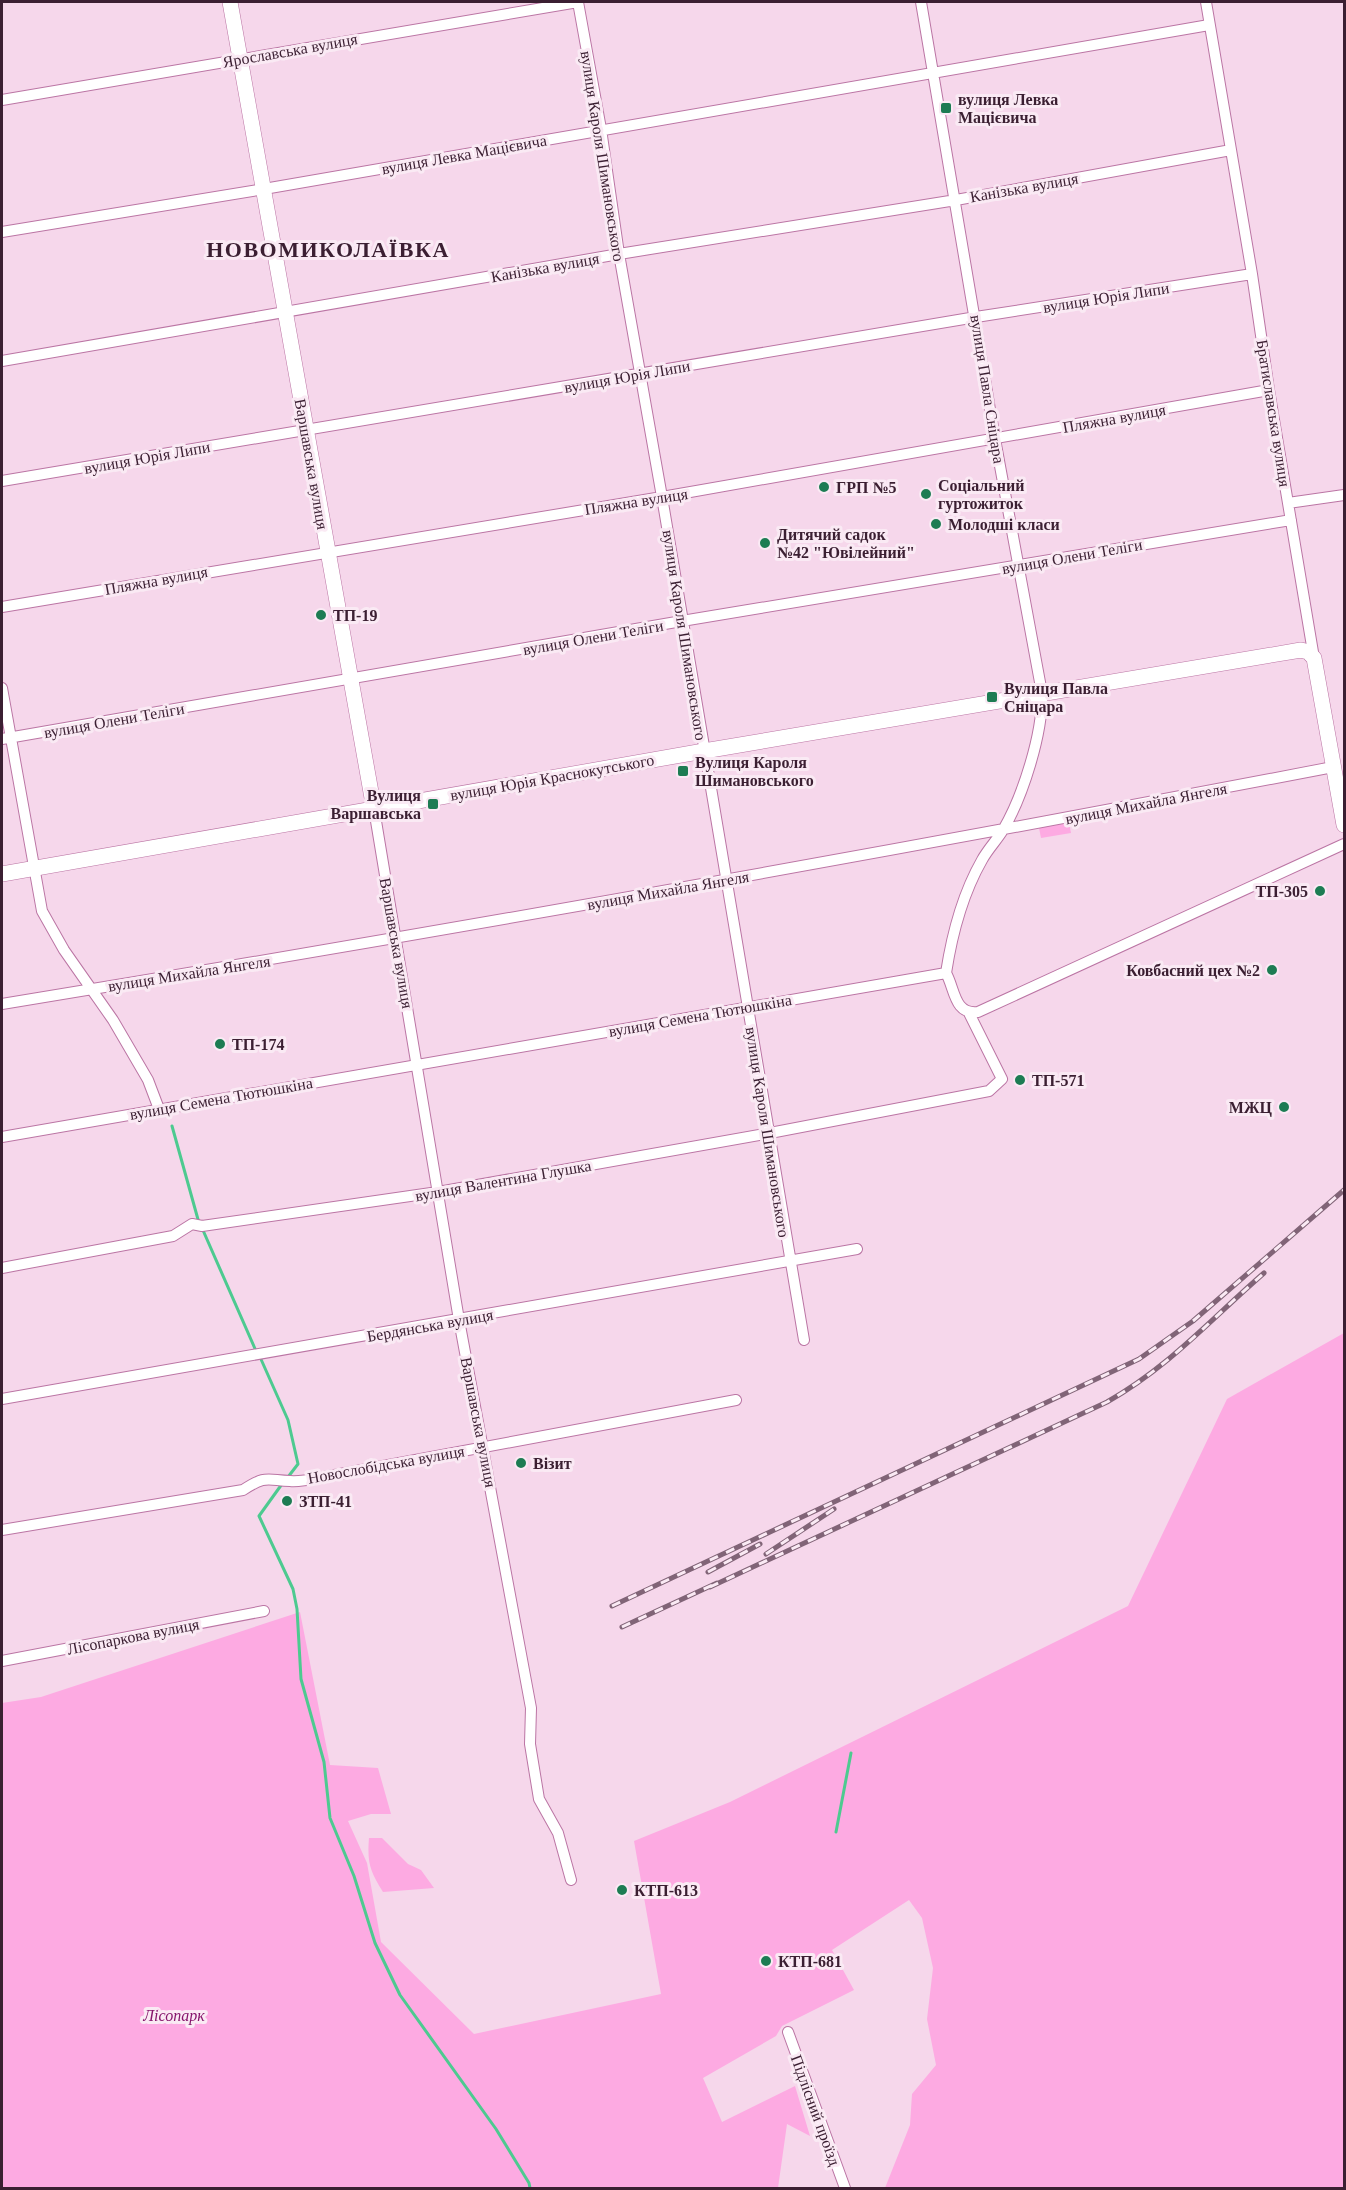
<svg xmlns="http://www.w3.org/2000/svg" width="1346" height="2190" font-family="'Times New Roman',serif">
  <style>
    .green { fill: #fdaae2 }
    .lines { fill: none; stroke-linecap: round; stroke-linejoin: round }
    .stream { stroke: #4dca90; stroke-width: 3 }
    .street-casing { stroke: #bb75a4; stroke-width: 12 }
    .secondary-casing { stroke: #bb75a4; stroke-width: 16 }
    .street { stroke: #fff; stroke-width: 10 }
    .secondary { stroke: #fff; stroke-width: 15 }
    .rail-casing { stroke: #816477; stroke-width: 5 }
    .rail { stroke: #faeaf4; stroke-width: 3; stroke-dasharray: 9; stroke-linecap: butt }
    .poi-dot { fill: #1d7c53; stroke: #faeaf4; stroke-width: 2 }
    .labels { text-anchor: middle; stroke-width: 6; stroke-linejoin: round; paint-order: stroke }
    .street-label { font-size: 16px; fill: #3b1f32; stroke: #faeaf4 }
    .poi-label { font-size: 16px; font-weight: bold; fill: #3b1f32; stroke: #faeaf4; text-anchor: start }
    .park-label { font-size: 16px; font-style: italic; fill: #86156c; stroke: #faeaf4 }
    .district-label { font-size: 22px; font-weight: bold; letter-spacing: 1.5px; fill: #3b1f32; stroke: #faeaf4 }
  </style>
  <rect width="100%" height="100%" fill="#f6d7eb"/>
  <!-- green -->
  <path class="green" d="M1069 823 1071 833 1041 838 1039 828Z
    M1344 1333V2188H885L910 2125 912 2094 936 2065 927 2019 933 1968 922 1918 909 1900 832 1950 854 1990 782 2026 776 2036 703 2078 722 2122 795 2086 810 2136 787 2124 778 2188H2V1703L41 1697 300 1612 330 1765 378 1768 391 1814H371L348 1821 367 1863 381 1942 474 2034 661 1994 634 1841 730 1802 1128 1606 1227 1399Z
    M369 1838H382L408 1864 421 1870 434 1888 383 1892C370 1871 367 1863 369 1838Z"/>
  <g class="lines">
    <!-- stream -->
    <path class="stream" d="M172 1126 199 1223
      M202 1228 256 1351
      M260 1357 288 1420 298 1464 288 1477
      M282 1484 259 1516 293 1589 297 1609 301 1679 324 1762 330 1818 354 1876 375 1943 400 1995 496 2129 529 2183 530 2188
      M836 1832 851 1753"/>
    <defs>
      <path id="street" d="M578 2 601 129 619 254 662 497 804 1340
        M921 2 995 439 1042 693C1043 733 1023 796 1003 830 997 840 988 849 982 860 962 895 952 934 946 973
        M1206 2 1252 274 1269 390 1314 658
        M2 100 578 2
        M2 232 264 189 1209 25
        M2 361 619 254 956 200 1231 150
        M2 481 976 317 1252 274
        M1288 503 1344 495
        M2 607 662 497 1269 390
        M2 688 42 911 64 950 113 1020 148 1080 159 1109
        M2 739 682 621 1291 520
        M374 809 459 1320 531 1708 530 1744 539 1799 558 1833 571 1880
        M946 973C955 989 954 1015 978 1012L1344 844
        M2 1004C447 931 890 852 1333 767
        M2 1137 946 973
        M2 1268 173 1236 192 1224 202 1226 438 1192 770 1133 989 1091 1002 1079 969 1013
        M2 1399 857 1249
        M2 1530 243 1490C266 1475 266 1480 290 1481 301 1482 313 1479 324 1477L736 1400
        M2 1661 264 1611
        M788 2032 845 2188"/>
      <path id="secondary" d="M230 2 374 809
        M2 874 704 751 1301 650 1308 652 1314 658 1344 825"/>
    </defs>
    <!-- street casing -->
    <use href="#street" class="street-casing"/>
    <!-- secondary casing -->
    <use href="#secondary" class="secondary-casing"/>
    <!-- street -->
    <use href="#street" class="street"/>
    <!-- secondary -->
    <use href="#secondary" class="secondary"/>
    <defs>
      <path id="rail" d="M766 1554 834 1509
        M708 1572 760 1544
        M710 1587 1107 1402C1170 1366 1210 1320 1264 1273
        M612 1606 1139 1359 1193 1321 1344 1190
        M622 1627 717 1583"/>
    </defs>
    <!-- rail casing -->
    <use href="#rail" class="rail-casing"/>
    <!-- rail -->
    <use href="#rail" class="rail"/>
  </g>
  <!-- markers -->
  <g class="poi-dot">
    <rect x="940" y="102" width="12" height="12" rx="3"/>
    <circle cx="824" cy="487" r="6"/>
    <circle cx="926" cy="494" r="6"/>
    <circle cx="936" cy="524" r="6"/>
    <circle cx="765" cy="543" r="6"/>
    <circle cx="321" cy="615" r="6"/>
    <rect x="986" y="691" width="12" height="12" rx="3"/>
    <rect x="677" y="765" width="12" height="12" rx="3"/>
    <rect x="427" y="798" width="12" height="12" rx="3"/>
    <circle cx="1320" cy="891" r="6"/>
    <circle cx="1272" cy="970" r="6"/>
    <circle cx="220" cy="1044" r="6"/>
    <circle cx="1020" cy="1080" r="6"/>
    <circle cx="1284" cy="1107" r="6"/>
    <circle cx="521" cy="1463" r="6"/>
    <circle cx="287" cy="1501" r="6"/>
    <circle cx="622" cy="1890" r="6"/>
    <circle cx="766" cy="1961" r="6"/>
  </g>
  <g class="labels">
    <!-- street labels -->
    <g class="street-label">
      <text transform="translate(290 50) rotate(-10)" y="6">Ярославська вулиця</text>
      <text transform="translate(464 154) rotate(-10)" y="6">вулиця Левка Мацієвича</text>
      <text transform="translate(603 156) rotate(81)" y="6">вулиця Кароля Шимановського</text>
      <text transform="translate(1024 187) rotate(-10)" y="6">Канізька вулиця</text>
      <text transform="translate(545 267) rotate(-10)" y="6">Канізька вулиця</text>
      <text transform="translate(1106 297) rotate(-9)" y="6">вулиця Юрія Липи</text>
      <text transform="translate(627 376) rotate(-10)" y="6">вулиця Юрія Липи</text>
      <text transform="translate(988 389) rotate(81)" y="6">вулиця Павла Сніцара</text>
      <text transform="translate(1274 413) rotate(81)" y="6">Братиславська вулиця</text>
      <text transform="translate(1114 418) rotate(-10)" y="6">Пляжна вулиця</text>
      <text transform="translate(147 457) rotate(-10)" y="6">вулиця Юрія Липи</text>
      <text transform="translate(312 464) rotate(80)" y="6">Варшавська вулиця</text>
      <text transform="translate(636 501) rotate(-9)" y="6">Пляжна вулиця</text>
      <text transform="translate(1072 556) rotate(-10)" y="6">вулиця Олени Теліги</text>
      <text transform="translate(156 580) rotate(-10)" y="6">Пляжна вулиця</text>
      <text transform="translate(685 635) rotate(81)" y="6">вулиця Кароля Шимановського</text>
      <text transform="translate(593 637) rotate(-10)" y="6">вулиця Олени Теліги</text>
      <text transform="translate(114 720) rotate(-10)" y="6">вулиця Олени Теліги</text>
      <text transform="translate(552 777) rotate(-10)" y="6">вулиця Юрія Краснокутського</text>
      <text transform="translate(1146 803) rotate(-11)" y="6">вулиця Михайла Янгеля</text>
      <text transform="translate(668 890) rotate(-10)" y="6">вулиця Михайла Янгеля</text>
      <text transform="translate(397 943) rotate(80)" y="6">Варшавська вулиця</text>
      <text transform="translate(189 973) rotate(-9)" y="6">вулиця Михайла Янгеля</text>
      <text transform="translate(700 1015) rotate(-10)" y="6">вулиця Семена Тютюшкіна</text>
      <text transform="translate(221 1098) rotate(-10)" y="6">вулиця Семена Тютюшкіна</text>
      <text transform="translate(768 1132) rotate(81)" y="6">вулиця Кароля Шимановського</text>
      <text transform="translate(503 1180) rotate(-10)" y="6">вулиця Валентина Глушка</text>
      <text transform="translate(430 1325) rotate(-10)" y="6">Бердянська вулиця</text>
      <text transform="translate(479 1422) rotate(79)" y="6">Варшавська вулиця</text>
      <text transform="translate(386 1464) rotate(-10)" y="6">Новослобідська вулиця</text>
      <text transform="translate(133 1636) rotate(-11)" y="6">Лісопаркова вулиця</text>
      <text transform="translate(816 2110) rotate(70)" y="6">Підлісний проїзд</text>
    </g>
    <!-- poi labels -->
    <g class="poi-label">
      <text x="958" y="105">вулиця Левка<tspan x="958" dy="18">Мацієвича</tspan></text>
      <text x="938" y="491">Соціальний<tspan x="938" dy="18">гуртожиток</tspan></text>
      <text x="836" y="493">ГРП №5</text>
      <text x="948" y="530">Молодші класи</text>
      <text x="777" y="540">Дитячий садок<tspan x="777" dy="18">№42 "Ювілейний"</tspan></text>
      <text x="333" y="621">ТП-19</text>
      <text x="1004" y="694">Вулиця Павла<tspan x="1004" dy="18">Сніцара</tspan></text>
      <text x="695" y="768">Вулиця Кароля<tspan x="695" dy="18">Шимановського</tspan></text>
      <text x="421" y="801" text-anchor="end">Вулиця<tspan x="421" dy="18">Варшавська</tspan></text>
      <text x="1308" y="897" text-anchor="end">ТП-305</text>
      <text x="1260" y="976" text-anchor="end">Ковбасний цех №2</text>
      <text x="232" y="1050">ТП-174</text>
      <text x="1032" y="1086">ТП-571</text>
      <text x="1272" y="1113" text-anchor="end">МЖЦ</text>
      <text x="533" y="1469">Візит</text>
      <text x="299" y="1507">ЗТП-41</text>
      <text x="634" y="1896">КТП-613</text>
      <text x="778" y="1967">КТП-681</text>
    </g>
    <!-- park labels -->
    <g class="park-label">
      <text x="174" y="2021">Лісопарк</text>
    </g>
    <!-- district labels -->
    <g class="district-label">
      <text x="328" y="257">НОВОМИКОЛАЇВКА</text>
    </g>
  </g>
  <!-- border -->
  <rect width="1346" height="2190" fill="none" stroke="#3b1f32" stroke-width="6"/>
</svg>
